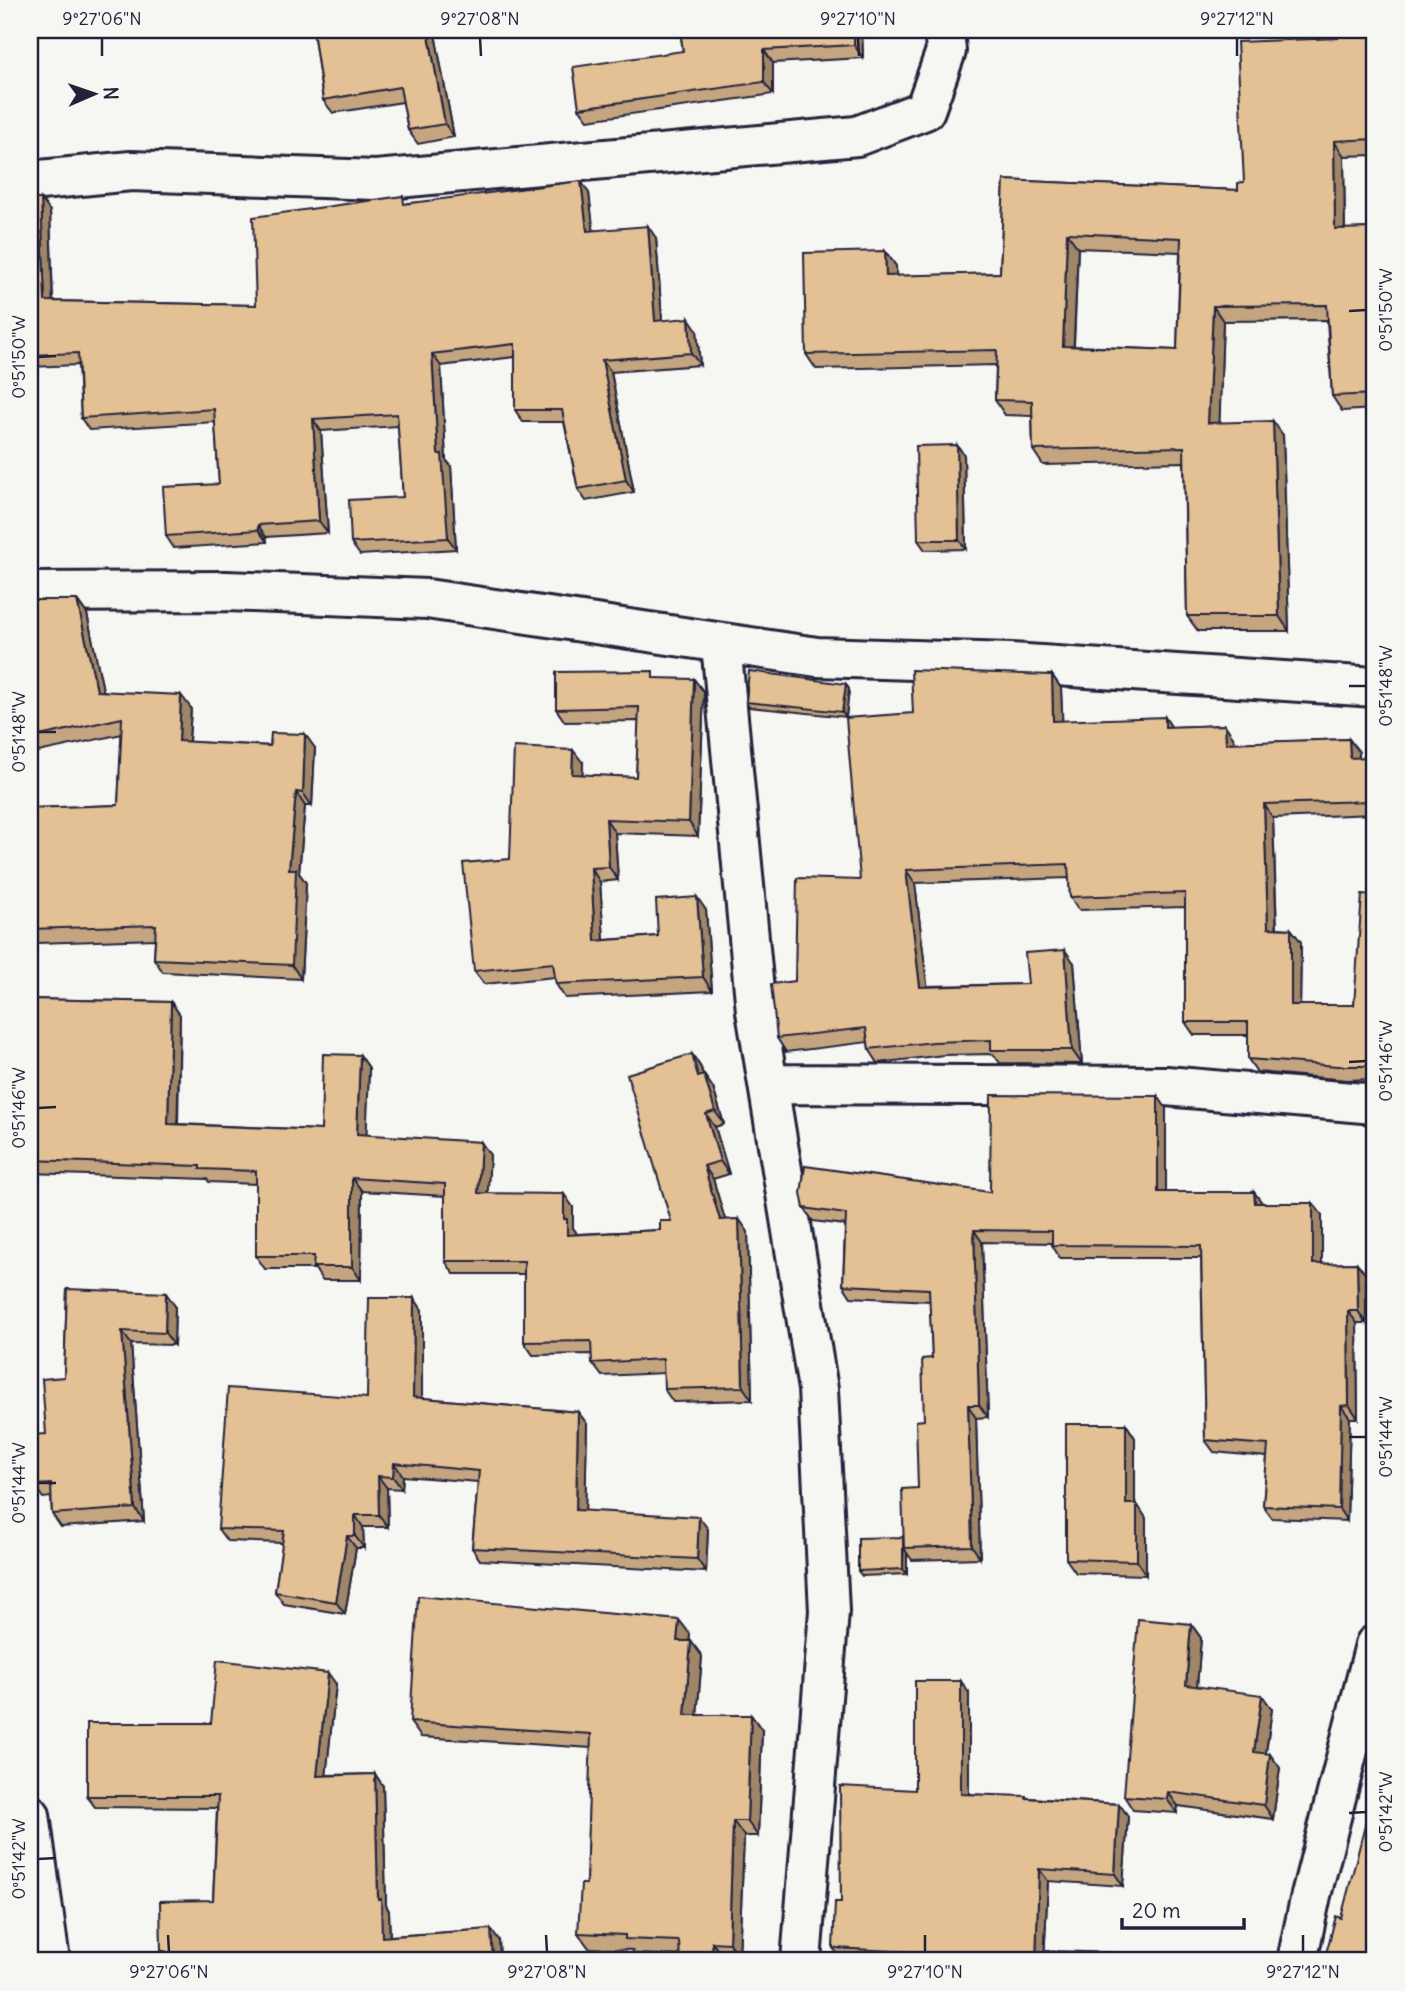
<svg xmlns="http://www.w3.org/2000/svg" width="1405" height="1991" font-family="Delius,sans-serif">
  <style>
    .lines { fill: none; stroke-linecap: round; stroke-linejoin: round }
    .street-casing { stroke: #22223b; stroke-width: 44 }
    .street { stroke: #f6f6f2; stroke-width: 38 }
    .wall { fill: #c4a580; stroke: #22223b; stroke-width: 2; fill-rule: evenodd }
    .shaded-wall { fill: #a08668; stroke: #22223b; stroke-width: 2 }
    .building { fill: #e4c095; stroke: #22223b; stroke-width: 2; fill-rule: evenodd }
    .ticks { fill: none; stroke: #22223b; stroke-width: 2.5 }
    .neatline { fill: none; stroke: #22223b; stroke-width: 2.5 }
    .ticks-label { font-size: 18px; text-anchor: middle; fill: #22223b }
  </style>
  <rect width="100%" height="100%" fill="#f6f6f2"/>
  <filter id="ink" filterUnits="userSpaceOnUse"><feTurbulence type="fractalNoise" baseFrequency=".0143" numOctaves="2"/><feDisplacementMap in="SourceGraphic" scale="14" xChannelSelector="R" yChannelSelector="G"/><feConvolveMatrix kernelMatrix="1 2 1 2 8 2 1 2 1" color-interpolation-filters="sRGB"/></filter>
  <g filter="url(#ink)">
    <g class="lines">
      <defs>
        <path id="street" d="M30 181 131 171 376 180 857 136 925 110 946 51 944 30
          M30 592 226 591 427 599 817 657 1011 663 1375 687
          M721 644 756 1011 818 1389 829 1611 801 1961
          M768 1084 1166 1086 1375 1104
          M30 1815 50 1961
          M1297 1961 1311 1895 1375 1645"/>
      </defs>
      <!-- street casing -->
      <use href="#street" class="street-casing"/>
      <!-- street -->
      <use href="#street" class="street"/>
    </g>
    <!-- wall -->
    <path class="wall" d="M94 30H171L99 37Z
      M313 30H458L435 34 454 137 418 144 408 130 403 102 333 113 323 100Z
      M680 30H862L863 58 773 63V94L588 120 579 108 683 51Z
      M1375 30V155L1344 156 1345 229 1375 228V409L1342 411 1332 396 1327 320 1223 321 1219 423 1283 435 1289 631H1198L1187 616 1184 462 1043 465 1033 450 1032 416 1005 415 995 400 996 365 816 369 806 354 885 251 896 266V276L1000 273 1004 180 1238 190 1338 38ZM1078 248 1180 252 1177 350 1074 346Z
      M589 193 593 230 656 238 662 320 697 330 700 365 611 372 634 492 586 501 578 489 564 422H523L515 410V357L441 366 446 460 451 466 456 549 360 555 351 543 403 497 398 426 321 431 328 533 266 537 267 542 174 548 166 536 219 484 215 422 89 430 81 418 78 365 30 367V199L50 211 53 301 256 305 408 203Z
      M957 445 964 455 966 549 925 550 918 540Z
      M30 600H77L87 614 103 691 191 708 189 742 315 748 312 806H305L299 873 306 883 301 979 163 972 154 959 155 939 38 943 30 930V797L34 803V808L118 805 122 734 34 753 30 747Z
      M1052 675 1061 688 1062 721 1172 727 1225 725 1234 739V743L1349 739 1359 752V758L1370 757 1375 765V814L1273 818 1277 928 1291 929 1301 942 1300 1005H1354L1375 896V1079L1347 1080 1257 1072 1248 1059V1035H1194L1185 1022V907L1079 910 1070 897 1069 878 915 883 927 986 1028 984 1074 963 1082 1064 1000 1063 993 1054 944 1055 878 1063 869 1049 868 1042 786 1052 777 1038 795 981 860 880 913 713Z
      M658 678 704 692 698 836 615 833 618 880 600 882 604 940 658 936 706 910 712 991 565 998 556 984 555 977 484 984 474 971 510 859 583 763 582 775 636 777 639 721 565 722 556 709Z
      M849 689 846 717 749 707 746 702Z
      M30 999 171 1002 180 1015 178 1124 321 1130 360 1055 369 1068 366 1135 490 1155 487 1193 573 1207V1228L576 1232V1234L660 1230 671 1221 692 1054 701 1068 703 1075H704L713 1088 724 1124 715 1127 729 1174 713 1179 725 1220 739 1219 748 1232 752 1400 673 1402 664 1389V1373L602 1376 592 1363V1354L533 1355 524 1342V1274H454L445 1261V1196L362 1191 361 1280H322L315 1269H265L256 1256V1184L209 1182 207 1179 30 1173Z
      M1166 1108V1192H1254L1262 1203 1322 1215V1264L1357 1263 1366 1275V1323H1357L1358 1418H1350L1347 1521 1272 1518 1263 1506 1267 1457 1214 1452 1205 1440 1201 1258H1060L1052 1245V1243L982 1242 988 1417 976 1418 980 1558 912 1560 907 1553V1574L862 1576 858 1571 903 1537 918 1488 932 1358 930 1301 851 1297 843 1285 845 1225 813 1221 804 1208 990 1192Z
      M67 1289 175 1306 174 1345 131 1344 144 1521 61 1527 52 1514 51 1497 43 1498 34 1485 46 1434 64 1377Z
      M414 1298 422 1310V1398L578 1412 587 1424 585 1511 708 1529 706 1572 480 1560 472 1548 478 1482 403 1476 402 1489 387 1488 388 1527H363L364 1548H356L345 1614 284 1604 275 1592 283 1543 227 1541 218 1529 367 1398Z
      M1126 1424 1135 1438V1504L1146 1518V1575L1076 1573 1066 1559Z
      M679 1620 690 1634 689 1641 702 1656 697 1715H751L762 1730 758 1836H744L739 1958 635 1954 632 1950 589 1948 578 1933 586 1884 591 1748 421 1737 410 1722Z
      M1191 1624 1201 1638 1197 1686 1272 1709 1266 1753 1280 1768 1273 1819 1178 1806 1177 1813 1133 1810 1124 1796Z
      M336 1684 326 1775 375 1774 383 1786 386 1905 389 1911 390 1936 491 1929 499 1940 500 1961H166V1957L161 1951 213 1900 217 1808 95 1807 87 1796 211 1723Z
      M969 1693V1794L1119 1804 1128 1816 1123 1886 1048 1881 1044 1961 842 1960 833 1948 841 1902 915 1790Z"/>
    <!-- shaded-wall -->
    <path class="shaded-wall" d="M428 30H432L435 34 454 137 445 124Z
      M854 30H862L863 58 854 45Z
      M764 50 773 63V94L764 82Z
      M1334 141 1344 156 1345 244 1335 229Z
      M581 181 589 193 595 242 587 231Z
      M41 199 50 211 53 313 45 301Z
      M648 226 656 238 663 333 655 321Z
      M1067 233 1078 248 1073 360 1063 346Z
      M885 251 896 266 897 291 886 276Z
      M1213 306 1223 321 1219 438 1208 423Z
      M689 318 697 330 700 365 691 353Z
      M432 354 441 366 446 460 451 466 456 549 448 538 438 454Z
      M602 360 611 372 634 492 626 480Z
      M313 419 321 431 328 533 319 521Z
      M1273 421 1283 435 1289 631 1279 616Z
      M957 445 964 455 966 549 959 540Z
      M258 525 266 537 267 542 258 530Z
      M77 600 87 614 106 704 97 691Z
      M1052 675 1061 688 1063 734 1053 721Z
      M694 679 704 692 698 836 689 822Z
      M846 684 849 689 846 717 842 712Z
      M181 695 191 708 188 755 179 741Z
      M1165 717 1174 731 1165 727Z
      M1225 725 1234 739 1235 756 1226 743Z
      M305 734 315 748 312 806 303 793Z
      M1349 739 1359 752V771L1350 758Z
      M573 750 583 763 582 788 572 774Z
      M1370 757 1375 765V806L1371 801Z
      M296 792 305 806 299 873 306 883 301 979 292 965 289 869Z
      M30 797 34 803 31 847 30 845Z
      M1264 804 1273 818 1277 942 1268 928Z
      M606 819 615 833 618 880 609 867Z
      M591 868 600 882 605 954 595 941Z
      M906 870 915 883 929 1000 920 987Z
      M697 897 706 910 712 991 703 977Z
      M1291 929 1301 942 1300 1018 1291 1005Z
      M1065 950 1074 963 1082 1064 1072 1050Z
      M171 1002 180 1015 177 1137 168 1124Z
      M692 1054 701 1068 707 1090 698 1077Z
      M360 1055 369 1068 366 1147 357 1134Z
      M704 1075 713 1088 724 1124 715 1111Z
      M1158 1096 1166 1108V1204L1158 1192Z
      M706 1114 715 1127 729 1174 720 1161Z
      M481 1142 490 1155 487 1206 478 1193Z
      M704 1166 713 1179 729 1233 720 1220Z
      M352 1178 362 1191 361 1280 352 1267Z
      M1254 1192 1263 1204 1255 1203Z
      M564 1194 573 1207V1228L576 1232V1248L567 1235 564 1219Z
      M1313 1203 1322 1215V1276L1313 1264Z
      M739 1219 748 1232 752 1400 743 1387Z
      M974 1230 982 1242 988 1417 979 1405Z
      M1357 1263 1366 1275V1323L1358 1311Z
      M166 1293 175 1306 174 1345 165 1333Z
      M414 1298 422 1310V1410L413 1397Z
      M1348 1311 1357 1323 1358 1418 1349 1405Z
      M122 1331 131 1344 144 1521 135 1508Z
      M968 1405 976 1418 980 1558 972 1546Z
      M1341 1406 1350 1418 1347 1521 1339 1509Z
      M578 1412 587 1424 585 1523 576 1510Z
      M1126 1424 1135 1438V1518L1126 1504Z
      M394 1463 403 1476 402 1489 393 1477Z
      M378 1476 387 1488 388 1527 379 1515Z
      M1137 1504 1146 1518V1575L1137 1561Z
      M355 1515 363 1527 364 1548 355 1536Z
      M699 1517 708 1529 706 1572 697 1559Z
      M347 1536 356 1548 345 1614 336 1602Z
      M904 1537V1548L907 1553V1574L903 1569Z
      M679 1620 690 1634 688 1655 677 1641Z
      M1191 1624 1201 1638 1196 1699 1186 1685Z
      M691 1641 702 1656 696 1730 685 1715Z
      M328 1673 336 1684 325 1787 317 1776Z
      M961 1681 969 1693V1806L961 1794Z
      M1262 1695 1272 1709 1264 1766 1254 1752Z
      M751 1715 762 1730 758 1836 747 1821Z
      M1270 1754 1280 1768 1273 1819 1264 1805Z
      M375 1774 383 1786 386 1905 389 1911 390 1948 382 1937 378 1899Z
      M1168 1792 1178 1806 1177 1813 1167 1799Z
      M1119 1804 1128 1816 1123 1886 1115 1874Z
      M733 1821 744 1836 739 1958 729 1943Z
      M1039 1869 1048 1881 1044 1961H1036Z
      M491 1929 499 1940 500 1961H493Z
      M712 1942 723 1957V1961H713Z"/>
    <!-- building -->
    <path class="building" d="M313 30H428L445 124 408 130 400 87 323 100Z
      M680 30H854V45L764 50V82L579 108 573 67 683 51Z
      M1338 30H1375V139L1334 141 1335 229 1375 228V394L1332 396 1327 305 1213 306 1208 423 1273 421 1279 616H1187L1184 447 1033 450 1032 401 995 400 997 350 806 354 804 253 885 251 886 276 1000 273 1004 180 1238 190V183L1244 182 1237 42 1338 38ZM1067 233 1181 238 1177 350 1063 346Z
      M581 181 587 231 648 226 655 321 689 318 691 353 602 360 626 480 578 489 562 410H515V344L432 354 438 454H442L448 538 351 543 349 500 403 497 397 414 313 419 319 521 258 525V530L166 536 163 487 219 484 214 409 81 418 78 353 30 355V199H41L45 301 256 305 253 217 403 196 404 204Z
      M957 445 959 540H918L916 446Z
      M30 600H77L97 691 181 695 179 741 270 746 271 733 305 734 303 793 296 792 289 869H296L292 965 154 959 156 925 30 929V808L118 805 122 718 30 738Z
      M911 670 1052 675 1053 721 1165 717V727L1225 725 1226 743 1349 739 1350 758 1370 757 1371 801 1264 804 1268 928 1291 929V1005H1354L1362 895 1375 896V1066H1337L1248 1059V1022H1185V893L1070 897 1068 864 906 870 920 987 1028 984 1025 953 1065 950 1072 1050H991V1040L934 1042 869 1049 866 1028 777 1038 771 984 795 981 797 878 860 880 846 718 913 713Z
      M653 671V678L694 679 689 822 606 819 609 867 591 868 595 941 658 936 656 900 697 897 703 977 556 984 553 963 474 971 463 863 510 859 514 747 573 750 572 774 636 777 639 707 556 709V672Z
      M749 671 846 684 842 712 746 702Z
      M30 999 171 1002 168 1124 321 1130 323 1054 360 1055 357 1134 481 1142 478 1193 564 1194V1219H567V1235L660 1230V1221H671L627 1074 692 1054 698 1077 704 1075 715 1111 706 1114 720 1161 704 1166 720 1220 739 1219 743 1387 664 1389 663 1359 592 1363 591 1341 524 1342V1261H445V1184L352 1178V1267H313L314 1256H256V1171L200 1169V1166L30 1160Z
      M991 1095 1158 1096V1192H1254L1255 1203H1313V1264L1357 1263 1358 1311H1348L1349 1405 1341 1406 1339 1509 1263 1506 1268 1445 1205 1440 1201 1246 1052 1245V1231L974 1230 979 1405H968L972 1546 904 1548 902 1489 918 1488 916 1421 924 1420 922 1359 932 1358 929 1289 843 1285 846 1214 804 1208 801 1193 805 1166 990 1192Z
      M67 1289 166 1293 165 1333 122 1331 135 1508 52 1514 51 1484 34 1485 31 1435 46 1434 42 1379 64 1377Z
      M369 1298H414L413 1397 578 1412 576 1510 699 1517 697 1559 472 1548 479 1471 394 1463 393 1477 378 1476 379 1515H355V1536H347L336 1602 275 1592 284 1531 218 1529 228 1388 367 1398Z
      M1066 1424H1126V1504H1137V1561L1066 1559Z
      M903 1537V1569L858 1571V1538Z
      M418 1596 679 1620 677 1641H691L685 1715H751L747 1821H733L729 1943 712 1942 713 1961H680L679 1941 625 1939V1935L578 1933 581 1884H586L591 1734 410 1722Z
      M1138 1619 1191 1624 1186 1685 1262 1695 1254 1752 1270 1754 1264 1805 1168 1792 1167 1799 1124 1796Z
      M217 1660 328 1673 317 1776 375 1774 378 1899H381L382 1937 491 1929 493 1961H166L165 1951H161L160 1901 213 1900 218 1796H87V1723H211Z
      M915 1681H961V1794L1026 1796V1798L1119 1804 1115 1874 1039 1869 1036 1961H913V1952L833 1948 835 1902H841L840 1786 915 1790Z
      M1375 1787V1961H1324L1336 1916 1341 1918Z
      M1047 1951 1195 1955 1194 1961H1047Z"/>
  </g>
  <!-- ticks -->
  <path class="ticks" d="M102 38V56M480 38 481 56M858 38 859 56M1237 38V56M1349 311 1366 310M38 357 56 356M1349 686H1366M38 732H56M1349 1062 1366 1061M38 1108 56 1107M1349 1437H1366M38 1483H56M1349 1813 1366 1812M38 1859 56 1858M168 1935 169 1952M546 1935 547 1952M925 1935V1952M1303 1935V1952"/>
  <!-- margin -->
  <rect width="1405" height="1991" fill="none" stroke="#f6f6f2" stroke-width="77"/>
  <!-- north arrow -->
  <g transform="translate(94 94) rotate(88)" stroke="#f6f6f2" stroke-width="5" paint-order="stroke">
  <path d="M0-5L12 26L0 18L-12 26Z" fill="#22223b"/>
  <text y="-10" font-size="19" font-weight="bold" text-anchor="middle" fill="#22223b">N</text>
  </g>
  <!-- scale -->
  <path d="M1122 1918v10h122v-10" fill="none" stroke="#22223b" stroke-width="3.5"/>
  <text x="1132" y="1918" font-size="21" fill="#22223b" stroke="#f6f6f2" stroke-width="5" paint-order="stroke">20 m</text>
  <rect x="38" y="38" width="1328" height="1914" class="neatline"/>
  <g class="ticks-label">
    <text x="102" y="25">9°27'06"N</text>
    <text x="480" y="25">9°27'08"N</text>
    <text x="858" y="25">9°27'10"N</text>
    <text x="1237" y="25">9°27'12"N</text>
    <text transform="translate(1386 310) rotate(-90)" y="6">0°51'50"W</text>
    <text transform="translate(19 357) rotate(-90)" y="6">0°51'50"W</text>
    <text transform="translate(1386 686) rotate(-90)" y="6">0°51'48"W</text>
    <text transform="translate(19 732) rotate(-90)" y="6">0°51'48"W</text>
    <text transform="translate(1386 1061) rotate(-90)" y="6">0°51'46"W</text>
    <text transform="translate(19 1108) rotate(-90)" y="6">0°51'46"W</text>
    <text transform="translate(1386 1437) rotate(-90)" y="6">0°51'44"W</text>
    <text transform="translate(19 1483) rotate(-90)" y="6">0°51'44"W</text>
    <text transform="translate(1386 1812) rotate(-90)" y="6">0°51'42"W</text>
    <text transform="translate(19 1859) rotate(-90)" y="6">0°51'42"W</text>
    <text x="169" y="1978">9°27'06"N</text>
    <text x="547" y="1978">9°27'08"N</text>
    <text x="925" y="1978">9°27'10"N</text>
    <text x="1303" y="1978">9°27'12"N</text>
  </g>
</svg>
